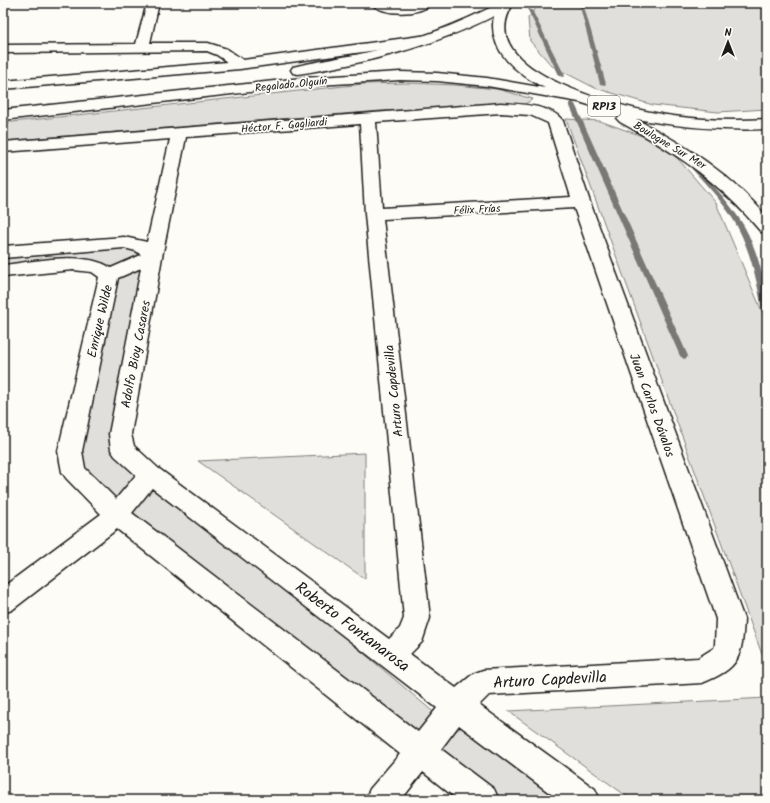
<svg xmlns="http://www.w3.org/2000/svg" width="770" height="803" font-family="Kalam,sans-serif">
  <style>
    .green { fill: #e0dfdb; stroke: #7e7e7c }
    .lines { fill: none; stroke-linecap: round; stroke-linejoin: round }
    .stream { fill: #797876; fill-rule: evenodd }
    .minor-casing { stroke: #1c1c1c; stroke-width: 3 }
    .major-casing { stroke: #1c1c1c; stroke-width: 3 }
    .minor { fill: #fdfcf7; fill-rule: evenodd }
    .major { fill: #fdfcf7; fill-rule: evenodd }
    .labels { text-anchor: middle; stroke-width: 3.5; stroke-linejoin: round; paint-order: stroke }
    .far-street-label { font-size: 11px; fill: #1c1c1c; stroke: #fdfcf7 }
    .shield { fill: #fdfcf7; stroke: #605f5e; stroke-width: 1 }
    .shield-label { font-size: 12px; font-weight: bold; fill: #1c1c1c }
    .street-label { font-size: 13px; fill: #1c1c1c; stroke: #fdfcf7 }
    .near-street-label { font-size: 16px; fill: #1c1c1c; stroke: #fdfcf7 }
  </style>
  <rect width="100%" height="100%" fill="#fdfcf7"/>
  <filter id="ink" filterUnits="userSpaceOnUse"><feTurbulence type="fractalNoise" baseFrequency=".025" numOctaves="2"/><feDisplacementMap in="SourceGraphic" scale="8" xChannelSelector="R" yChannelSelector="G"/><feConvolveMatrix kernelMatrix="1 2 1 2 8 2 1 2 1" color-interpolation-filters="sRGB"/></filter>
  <g filter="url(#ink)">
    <!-- green -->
    <path class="green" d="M540 3H767V109L718 112 653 105 595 88 552 66 530 41 528 18Z
      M408 83 455 85 497 89 533 99 525 104 380 111 3 141V123L363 84Z
      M566 119 600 121 659 142 679 160 716 203 767 323V668Z
      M124 242 143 247 153 257 120 434 123 450 444 721 422 752 462 727 566 800H483L117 515 74 472 70 451 109 275 97 267 73 264 3 271V252Z
      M365 453V579L198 461Z
      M767 698V800H632L508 711Z"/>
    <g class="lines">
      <!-- stream -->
      <path class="stream" d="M579 3H583L606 84 605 85 600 84Z
        M528 9 532 10 565 76 564 77 559 76 528 10Z
        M572 102 575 104 688 356 687 358 684 359 680 356 569 104Z
        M695 167 697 168C714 186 731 204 744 226 759 253 767 287 767 318L763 316C758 286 752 255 738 228 727 206 709 188 693 170L692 169Z"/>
      <defs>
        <path id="minor" d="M147 3H159L150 43H208L227 49 243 60 428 35 433 36 435 39 433 42 428 43 240 69 3 89V81L227 62 217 55 207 51 3 53V45L136 44Z
          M371 3H389L402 5 416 3H432C423 16 380 16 371 3Z
          M501 103C519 104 552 105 563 121L590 202 744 619C742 657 740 668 702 683L489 695 479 705 595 789 600 800H559L459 725 441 749 494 789 499 800H458L423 772 401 800H365L370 789 400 754 117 529 12 610 3 613V587L101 514 66 478 62 472 58 451 99 277 92 272 73 270 3 277V265C33 262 84 250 111 268L141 255 136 251 124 248 3 258V246L124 237 147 242 170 139 3 152V142ZM501 113 530 115 548 123 571 197 382 208 376 122ZM360 124 365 214 404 618 400 628 389 639 158 468 134 446 131 434 162 257 186 137ZM574 208 716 619 715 645 714 648 698 658 483 670 473 674 456 688 410 654 422 642 430 618 383 219ZM141 268 109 434 111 450 115 456 136 475 116 499 85 468 82 451 118 278ZM152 488 437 708 418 732 132 513Z"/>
        <path id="major" d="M500 3H514C466 73 630 110 673 116 704 120 735 121 767 119V129C723 131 680 127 636 119 685 145 731 174 767 217V233L761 232C719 181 676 153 620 122L617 119 622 115 579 102 487 86 437 81 400 80 302 86 3 120V110L302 78 400 72 437 73 487 78 545 88C517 74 487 50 494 16 432 47 366 63 298 74L293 73 291 70 293 67C321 60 349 57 377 50 420 39 460 23 500 3Z"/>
      </defs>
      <!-- minor casing -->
      <use href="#minor" class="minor-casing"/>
      <!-- major casing -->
      <use href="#major" class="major-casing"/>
      <!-- minor -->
      <use href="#minor" class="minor"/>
      <!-- major -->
      <use href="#major" class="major"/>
    </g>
  </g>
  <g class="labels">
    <!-- far-street labels -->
    <g class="far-street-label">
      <text transform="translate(291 84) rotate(-6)" y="4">Regalado Olguín</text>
      <text transform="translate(284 125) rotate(-5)" y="4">Héctor F. Gagliardi</text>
      <text transform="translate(670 145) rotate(31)" y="4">Boulogne Sur Mer</text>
      <text transform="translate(477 209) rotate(-3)" y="4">Félix Frías</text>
    </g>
    <!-- shield labels -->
    <rect class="shield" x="588" y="96" width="32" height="20" rx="3"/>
    <g class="shield-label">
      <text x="604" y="110">RP13</text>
    </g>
    <!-- street labels -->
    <g class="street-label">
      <text transform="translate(99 321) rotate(-77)" y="5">Enrique Wilde</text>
      <text transform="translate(135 354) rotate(-79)" y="5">Adolfo Bioy Casares</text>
      <text transform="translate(393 391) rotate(-96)" y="5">Arturo Capdevilla</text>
      <text transform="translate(653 405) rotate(70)" y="5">Juan Carlos Dávalos</text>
    </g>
    <!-- near-street labels -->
    <g class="near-street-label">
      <text transform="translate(353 626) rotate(37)" y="6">Roberto Fontanarosa</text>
      <text transform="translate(550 679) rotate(-3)" y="6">Arturo Capdevilla</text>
    </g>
  </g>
  <!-- margin -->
  <rect width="770" height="803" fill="none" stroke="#fdfcf7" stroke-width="16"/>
  <rect x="8" y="8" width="754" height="787" fill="none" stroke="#1c1c1c" stroke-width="1.5" filter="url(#ink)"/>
  <!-- north arrow -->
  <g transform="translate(728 42)" stroke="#fdfcf7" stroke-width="3" paint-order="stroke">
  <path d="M0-3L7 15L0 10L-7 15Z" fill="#1c1c1c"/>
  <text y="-6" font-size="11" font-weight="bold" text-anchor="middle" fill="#1c1c1c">N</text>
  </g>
</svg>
